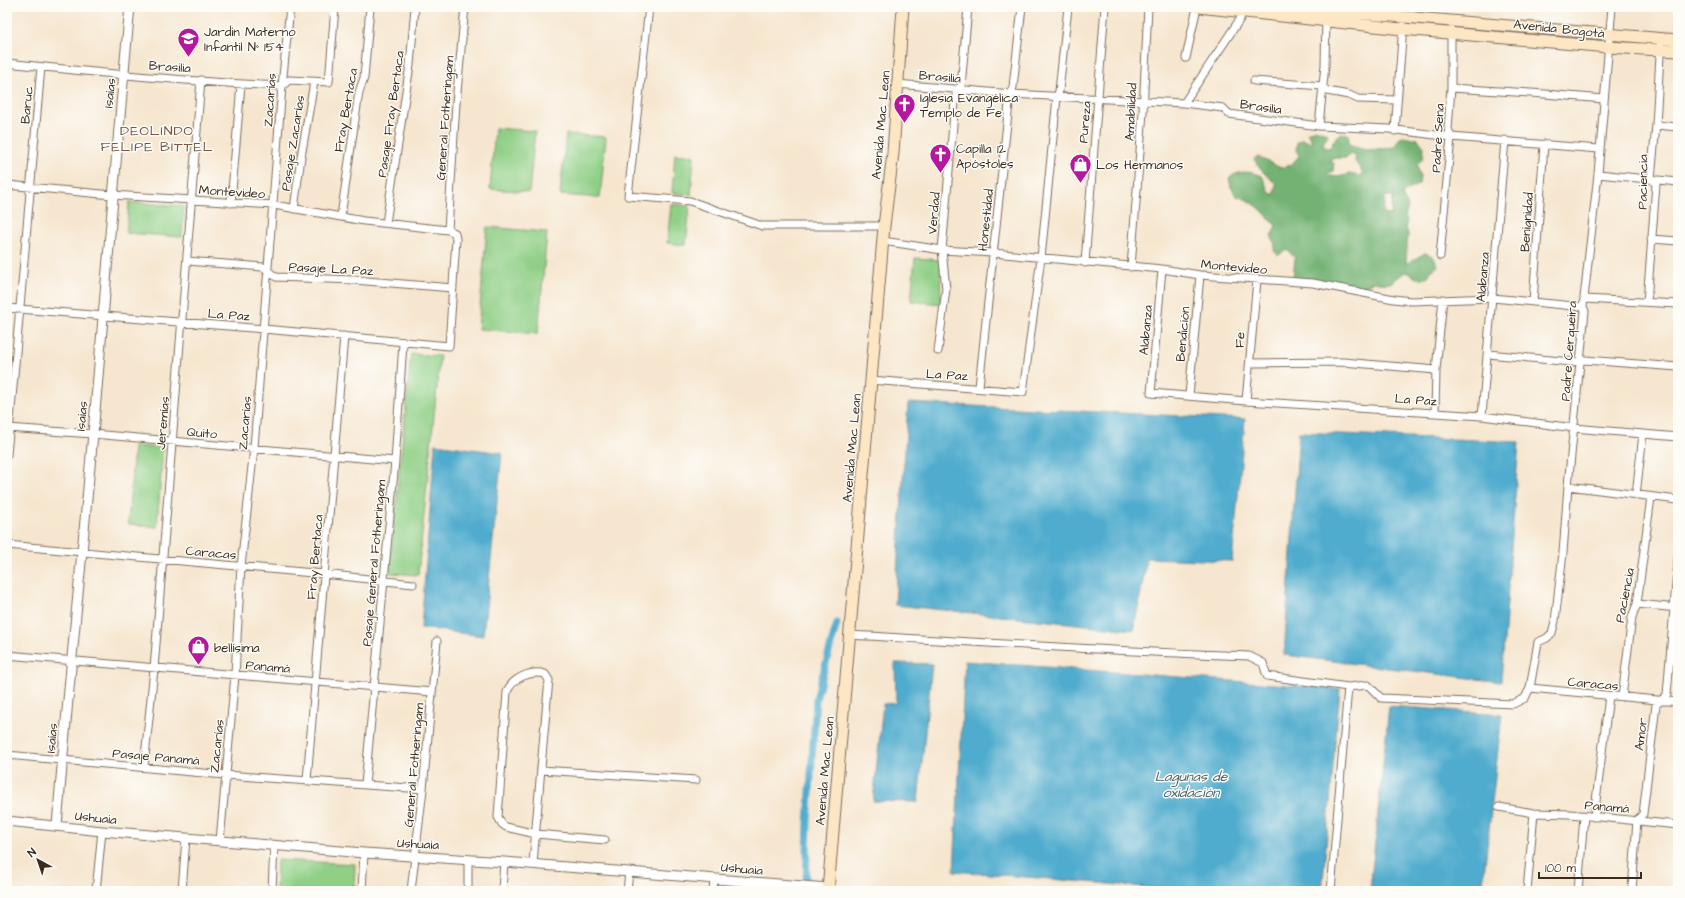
<svg xmlns="http://www.w3.org/2000/svg" width="1685" height="898" font-family="'Architects Daughter',sans-serif">
  <style>
    .green { fill: #8fcf86; stroke: #657c52 }
    .forest { fill: #73b273; stroke: #576e48; fill-rule: evenodd }
    .water { fill: #4facce; stroke: #456b76 }
    .lines { fill: none; stroke-linecap: round; stroke-linejoin: round }
    .canal { stroke: #4facce; stroke-width: 7 }
    .minor-casing { stroke: #7c6c5c; stroke-width: 9 }
    .tertiary-casing { stroke: #7c6c5c; stroke-width: 11 }
    .secondary-casing { stroke: #7c6c5c; stroke-width: 13 }
    .minor { stroke: #fff; stroke-width: 7 }
    .tertiary { stroke: #fff; stroke-width: 9 }
    .secondary { stroke: #fce6c4; stroke-width: 11 }
    .labels { text-anchor: middle; stroke-width: 3; stroke-linejoin: round; paint-order: stroke }
    .street-label { font-size: 13px; fill: #3b2a1e; stroke: #fdfcf7 }
    .poi-label { font-size: 13px; fill: #3b2a1e; stroke: #fdfcf7; text-anchor: start }
    .neighbourhood-label { font-size: 14px; letter-spacing: 1px; fill: #785546; stroke: #fdfcf7 }
    .water-label { font-size: 14px; font-style: italic; fill: #435e64; stroke: #fdfcf7 }
  </style>
  <rect width="100%" height="100%" fill="#fdfcf7"/>
  <filter id="ink" filterUnits="userSpaceOnUse"><feTurbulence type="fractalNoise" baseFrequency=".025" numOctaves="2"/><feDisplacementMap in="SourceGraphic" scale="8" xChannelSelector="R" yChannelSelector="G"/><feConvolveMatrix kernelMatrix="1 2 1 2 8 2 1 2 1" color-interpolation-filters="sRGB"/></filter>
  <filter id="wash" filterUnits="userSpaceOnUse"><feTurbulence type="fractalNoise" baseFrequency=".012" numOctaves="4" result="noise"/><feDisplacementMap in="SourceGraphic" scale="16" xChannelSelector="R" yChannelSelector="G"/><feGaussianBlur stdDeviation="0.9" result="paint"/><feColorMatrix in="noise" values="0 0 0 0 0 0 0 0 0 0 0 0 0 0 0 0 0 1.4 0 .05"/><feComposite in="paint" operator="in"/></filter>
  <g filter="url(#wash)">
    <rect width="100%" height="100%" fill="#f6e6cf"/>
    <!-- green -->
    <path class="green" d="M1458 25 1596 37V42L1458 31Z
      M495 128 535 131 529 192 490 189Z
      M566 134 606 137 600 198 560 195Z
      M675 154 694 156 691 195 672 193Z
      M129 202 184 206 182 237 126 233Z
      M671 204 690 206 686 245 667 243Z
      M487 227 547 232 538 334 478 329Z
      M915 258 940 260 941 304 911 301Z
      M411 354 440 356 418 575 389 573Z
      M134 446 163 448 157 527 128 524Z
      M277 860 355 864 354 891H276Z"/>
    <!-- forest -->
    <path class="forest" d="M1314 129 1322 131 1328 134 1323 144 1326 148 1331 147 1333 141 1341 133 1348 134 1349 139 1348 144 1369 150 1394 147 1399 139 1404 136 1418 139 1424 147 1423 159 1417 164 1420 177 1419 184 1403 193 1402 196 1408 206 1405 217 1407 221 1405 228 1408 234 1406 264 1425 253 1433 256 1438 266 1431 271 1427 278H1416L1409 273 1405 272C1392 282 1391 287 1374 281L1361 289 1293 278 1295 258 1287 250 1278 255 1274 251 1275 244 1271 236 1276 226C1265 213 1254 200 1236 196L1231 187 1229 178C1240 170 1249 171 1262 176L1269 192 1274 195 1276 184 1260 169 1254 159 1258 157 1281 168 1291 165 1299 156 1296 149 1297 142 1303 139 1308 142 1312 141 1307 133ZM1351 154 1356 155 1355 161 1363 173 1360 176 1349 174 1338 177 1330 176 1327 173 1333 171 1334 163 1330 162 1332 158H1346ZM1385 196 1393 197 1391 215 1383 214Z"/>
    <!-- water -->
    <path class="water" d="M908 403 1245 419 1232 561 1147 558 1134 630 895 605Z
      M1299 432 1519 442 1501 682 1284 655Z
      M435 444 502 453 483 636 421 628Z
      M965 661 1340 689 1322 891H1194L954 871Z
      M895 663 932 664 918 802 873 801 883 704 896 703Z
      M1389 706 1502 714 1482 891H1370Z"/>
    <g class="lines">
      <!-- canal -->
      <path class="canal" d="M806 883 808 822 816 699 837 623"/>
    </g>
  </g>
  <g filter="url(#ink)">
    <g class="lines">
      <defs>
        <path id="minor" d="M649 7 628 196 690 201 762 226H884
          M1186 58 1197 7
          M7 63C98 73 190 82 282 86L289 80 329 82 335 7
          M1254 81 1322 86 1327 91 1349 95 1358 99 1397 100
          M897 84 1011 94 1184 103 1223 108 1229 114 1319 126 1389 129 1451 137 1599 149
          M1451 88 1545 94 1604 99
          M1184 103 1240 19 1244 9
          M1656 125 1678 127
          M1319 126 1325 65 1326 17
          M1395 131 1403 26
          M1598 174 1678 182
          M7 185 112 195 274 205 364 221 448 230 455 233 456 239 449 346 264 329 7 308
          M231 203 241 84
          M294 209 301 157 314 82
          M341 216 359 92 364 78 370 7
          M386 223 410 65 415 7
          M448 230 456 103 465 7
          M1651 239 1678 241
          M883 241 942 250 993 253 1162 269 1200 275 1313 283 1394 299 1411 301 1493 298 1583 307
          M1440 256 1451 137 1448 129 1451 88V30
          M187 261 263 267 276 277 354 280 453 288
          M1085 263 1105 7
          M1131 267 1143 112 1148 7
          M1162 269 1151 393 1246 401 1482 416 1574 428 1678 437
          M1584 299 1678 304
          M1533 302 1544 144
          M1647 302 1656 184 1651 179 1656 125 1661 38
          M938 351 946 289 942 250 955 102 957 89 961 87 968 7
          M1488 354 1572 362 1585 360 1678 367
          M1250 363 1343 362 1436 370
          M870 380 1023 392 1041 258 1057 97 1059 91 1068 7
          M979 387 1009 104 1013 87 1022 7
          M1189 396 1200 275
          M1246 401 1257 280
          M1435 412 1436 370 1443 299
          M1482 416 1505 140
          M7 428 93 434 395 461
          M7 455 41 67
          M1568 486 1678 500
          M1636 495 1643 434
          M7 545 324 574 413 584
          M1637 604 1678 608
          M849 635C983 642 1116 652 1249 656L1263 663 1267 676 1348 687
          M7 655 432 692
          M1530 688 1678 702
          M1622 697 1632 617 1637 604 1651 497
          M7 755 225 775 423 789
          M144 767 154 669 201 80
          M541 770 696 780
          M307 780 344 336
          M365 785 395 461 403 343
          M1499 807 1534 813 1570 814 1678 825
          M1594 817 1609 696
          M220 841 235 675 241 566 254 448 282 86 290 7
          M468 859V891
          M533 864C538 803 543 741 549 680L545 674C531 670 512 678 507 692L498 817 502 824 506 827 536 834 605 840
          M96 891 102 831
          M182 891 186 838
          M272 891 274 845
          M362 891 364 853
          M411 891 423 789 437 641
          M502 891 504 862
          M627 891 629 872
          M713 891 714 878
          M1331 891 1348 687 1368 685 1381 698 1513 704 1525 698 1530 688 1538 642 1547 638 1552 633 1555 621 1563 553 1568 486 1585 311 1583 307 1598 174 1612 7
          M1527 891 1534 813
          M1578 891 1584 816
          M1632 891 1637 820 1643 814 1656 705 1667 695 1678 558"/>
        <path id="tertiary" d="M7 821 102 831 364 853 504 862 828 888
          M57 826C68 688 83 549 95 411 107 276 117 141 130 7"/>
        <path id="secondary" d="M1198 7 1402 29 1608 47 1678 51
          M1285 7 1678 40
          M828 891 884 226 893 153 903 7"/>
      </defs>
      <!-- minor casing -->
      <use href="#minor" class="minor-casing"/>
      <!-- tertiary casing -->
      <use href="#tertiary" class="tertiary-casing"/>
      <!-- secondary casing -->
      <use href="#secondary" class="secondary-casing"/>
      <!-- minor -->
      <use href="#minor" class="minor"/>
      <!-- tertiary -->
      <use href="#tertiary" class="tertiary"/>
      <!-- secondary -->
      <use href="#secondary" class="secondary"/>
    </g>
  </g>
  <!-- icons -->
  <defs>
    <symbol id="school-pin" viewBox="-11 -11 22 30"><path d="M0 17L-7.5 6A9.5 9.5 0 1 1 7.5 6Z" fill="#b5179e" stroke="#fdfcf7"/><path d="M0-5L7-2L0 1L-7-2ZM-4 1L0 2.5L4 1V4Q0 6-4 4Z" fill="#fff"/></symbol>
    <symbol id="church-pin" viewBox="-11 -11 22 30"><path d="M0 17L-7.5 6A9.5 9.5 0 1 1 7.5 6Z" fill="#b5179e" stroke="#fdfcf7"/><path d="M-1.2-6h2.4v3.5h3.3v2.4h-3.3V6h-2.4V-.1h-3.3v-2.4h3.3Z" fill="#fff"/></symbol>
    <symbol id="shop-pin" viewBox="-11 -11 22 30"><path d="M0 17L-7.5 6A9.5 9.5 0 1 1 7.5 6Z" fill="#b5179e" stroke="#fdfcf7"/><path d="M-5-2.5h2.3a2.7 3.5 0 0 1 5.4 0H5L5.5 6h-11ZM-1.5-2.5h3a1.5 2.3 0 0 0-3 0Z" fill="#fff"/></symbol>
  </defs>
  <g fill-rule="evenodd">
    <use href="#school-pin" x="176" y="26" width="25" height="34"/>
    <use href="#church-pin" x="892" y="92" width="25" height="34"/>
    <use href="#church-pin" x="928" y="142" width="25" height="34"/>
    <use href="#shop-pin" x="1068" y="152" width="25" height="34"/>
    <use href="#shop-pin" x="186" y="634" width="25" height="34"/>
  </g>
  <g class="labels">
    <!-- street labels -->
    <g class="street-label">
      <text transform="translate(1559 28) rotate(6)" y="5">Avenida Bogotá</text>
      <text transform="translate(170 66) rotate(4)" y="5">Brasilia</text>
      <text transform="translate(940 76) rotate(5)" y="5">Brasilia</text>
      <text transform="translate(109 93) rotate(-84)" y="5">Isaías</text>
      <text transform="translate(269 100) rotate(-86)" y="5">Zacarías</text>
      <text transform="translate(26 105) rotate(-85)" y="5">Baruc</text>
      <text transform="translate(1261 106) rotate(8)" y="5">Brasilia</text>
      <text transform="translate(345 110) rotate(-80)" y="5">Fray Bertaca</text>
      <text transform="translate(1130 112) rotate(-87)" y="5">Amabilidad</text>
      <text transform="translate(390 114) rotate(-82)" y="5">Pasaje Fray Bertaca</text>
      <text transform="translate(444 118) rotate(-86)" y="5">General Fotheringam</text>
      <text transform="translate(1084 122) rotate(-85)" y="5">Pureza</text>
      <text transform="translate(880 125) rotate(-85)" y="5">Avenida Mac Lean</text>
      <text transform="translate(1437 138) rotate(-87)" y="5">Padre Sena</text>
      <text transform="translate(292 143) rotate(-81)" y="5">Pasaje Zacarías</text>
      <text transform="translate(1642 182) rotate(-89)" y="5">Paciencia</text>
      <text transform="translate(232 191) rotate(4)" y="5">Montevideo</text>
      <text transform="translate(933 213) rotate(-85)" y="5">Verdad</text>
      <text transform="translate(985 220) rotate(-84)" y="5">Honestidad</text>
      <text transform="translate(1526 222) rotate(-86)" y="5">Benignidad</text>
      <text transform="translate(1234 266) rotate(5)" y="5">Montevideo</text>
      <text transform="translate(331 268) rotate(3)" y="5">Pasaje La Paz</text>
      <text transform="translate(1482 277) rotate(-85)" y="5">Alabanza</text>
      <text transform="translate(229 314) rotate(4)" y="5">La Paz</text>
      <text transform="translate(1145 330) rotate(-85)" y="5">Alabanza</text>
      <text transform="translate(1182 334) rotate(-85)" y="5">Bendición</text>
      <text transform="translate(1239 340) rotate(-86)" y="5">Fe</text>
      <text transform="translate(1568 351) rotate(-86)" y="5">Padre Cerqueira</text>
      <text transform="translate(947 374) rotate(3)" y="5">La Paz</text>
      <text transform="translate(1416 399) rotate(4)" y="5">La Paz</text>
      <text transform="translate(81 416) rotate(-85)" y="5">Isaías</text>
      <text transform="translate(162 423) rotate(-85)" y="5">Jeremías</text>
      <text transform="translate(244 423) rotate(-85)" y="5">Zacarías</text>
      <text transform="translate(202 432) rotate(5)" y="5">Quito</text>
      <text transform="translate(851 448) rotate(-85)" y="5">Avenida Mac Lean</text>
      <text transform="translate(211 552) rotate(5)" y="5">Caracas</text>
      <text transform="translate(314 557) rotate(-85)" y="5">Fray Bertaca</text>
      <text transform="translate(373 563) rotate(-85)" y="5">Pasaje General Fotheringam</text>
      <text transform="translate(1624 595) rotate(-79)" y="5">Paciencia</text>
      <text transform="translate(268 666) rotate(5)" y="5">Panamá</text>
      <text transform="translate(1593 683) rotate(5)" y="5">Caracas</text>
      <text transform="translate(1640 734) rotate(-83)" y="5">Amor</text>
      <text transform="translate(51 738) rotate(-85)" y="5">Isaías</text>
      <text transform="translate(216 746) rotate(-84)" y="5">Zacarías</text>
      <text transform="translate(156 756) rotate(5)" y="5">Pasaje Panamá</text>
      <text transform="translate(413 765) rotate(-85)" y="5">General Fotheringam</text>
      <text transform="translate(824 771) rotate(-85)" y="5">Avenida Mac Lean</text>
      <text transform="translate(1607 806) rotate(5)" y="5">Panamá</text>
      <text transform="translate(96 817) rotate(6)" y="5">Ushuaia</text>
      <text transform="translate(418 843) rotate(3)" y="5">Ushuaia</text>
      <text transform="translate(742 868) rotate(5)" y="5">Ushuaia</text>
    </g>
    <!-- poi labels -->
    <g class="poi-label">
      <text x="204" y="36">Jardín Materno<tspan x="204" dy="15">Infantil N° 154</tspan></text>
      <text x="920" y="102">Iglesia Evangélica<tspan x="920" dy="15">Templo de Fe</tspan></text>
      <text x="956" y="153">Capilla 12<tspan x="956" dy="15">Apóstoles</tspan></text>
      <text x="1096" y="169">Los Hermanos</text>
      <text x="214" y="652">bellísima</text>
    </g>
    <!-- neighbourhood labels -->
    <g class="neighbourhood-label">
      <text x="157" y="135">DEOLINDO<tspan x="157" dy="16">FELIPE BITTEL</tspan></text>
    </g>
    <!-- water labels -->
    <g class="water-label">
      <text x="1191" y="781">Lagunas de<tspan x="1191" dy="16">oxidación</tspan></text>
    </g>
  </g>
  <!-- margin -->
  <rect width="1685" height="898" fill="none" stroke="#fdfcf7" stroke-width="24"/>
  <!-- north arrow -->
  <g transform="translate(38 860) rotate(320)" stroke="#fdfcf7" stroke-width="3" paint-order="stroke">
  <path d="M0-3L7 15L0 10L-7 15Z" fill="#3b2a1e"/>
  <text y="-6" font-size="11" font-weight="bold" text-anchor="middle" fill="#3b2a1e">N</text>
  </g>
  <!-- scale -->
  <path d="M1539 872v6h102v-6" fill="none" stroke="#3b2a1e" stroke-width="2"/>
  <text x="1545" y="872" font-size="12" fill="#3b2a1e" stroke="#fdfcf7" stroke-width="3" paint-order="stroke">100 m</text>
</svg>
